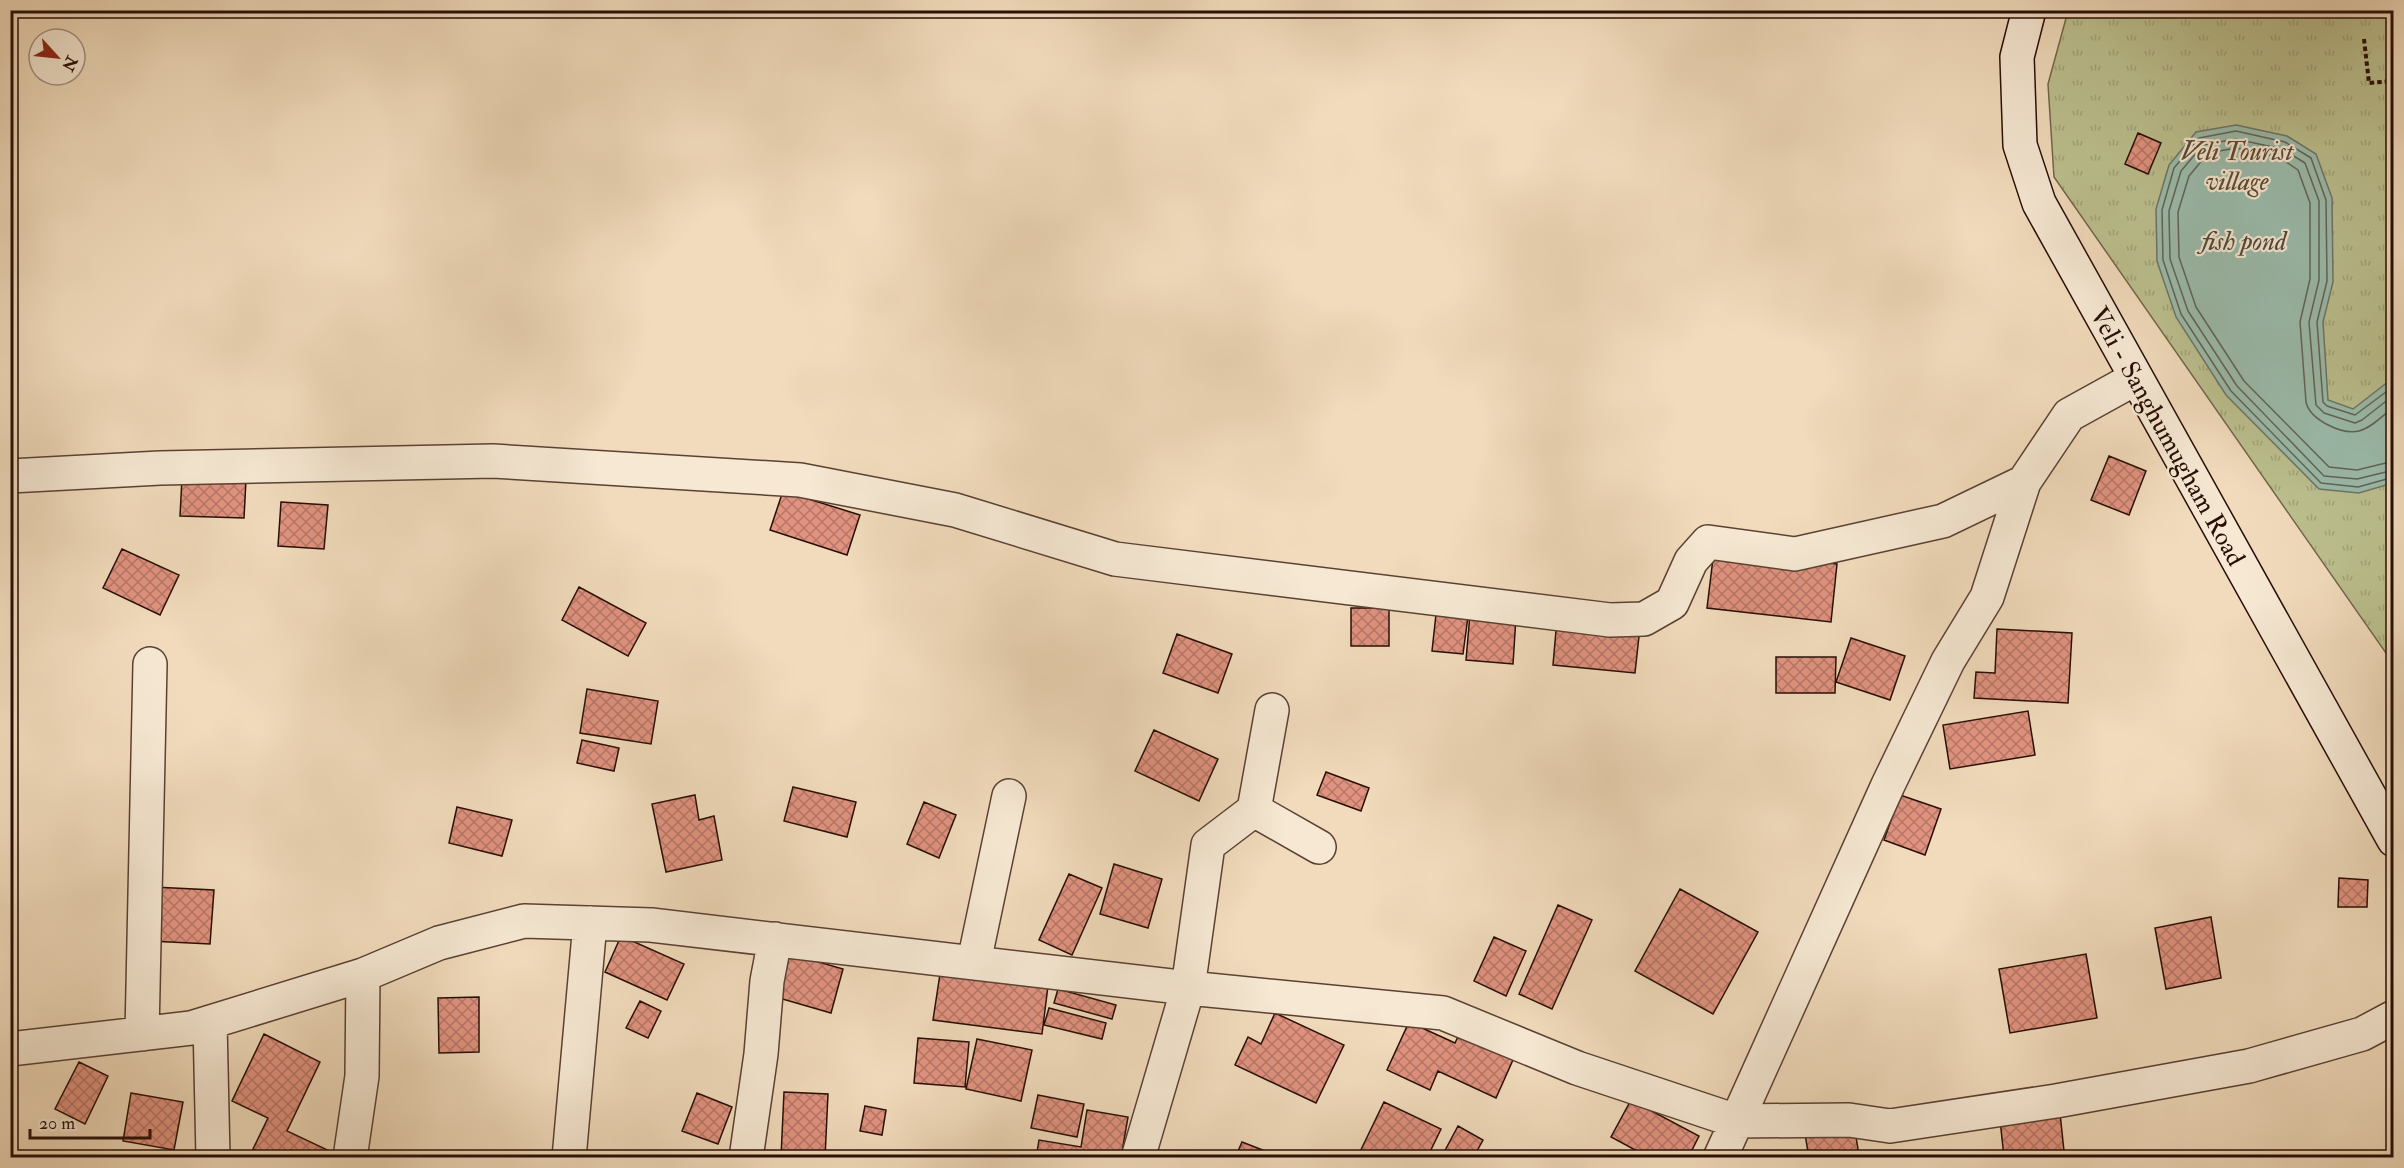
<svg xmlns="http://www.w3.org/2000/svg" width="2404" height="1168" font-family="'IM FELL Double Pica',serif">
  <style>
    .park { fill: url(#park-tufts); stroke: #72674a; stroke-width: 1.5 }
    .water { fill: #9bbcac; stroke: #6d7669; stroke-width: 1.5 }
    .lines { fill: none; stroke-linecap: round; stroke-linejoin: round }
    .shore { stroke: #616558; stroke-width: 1.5 }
    .building { fill: url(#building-cross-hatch); stroke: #270e05; stroke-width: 1.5 }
    .street-casing { stroke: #5a4133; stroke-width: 36 }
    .secondary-casing { stroke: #270e05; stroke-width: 36 }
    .path { stroke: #270e05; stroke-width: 4; stroke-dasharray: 4.5 3; stroke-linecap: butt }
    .street { stroke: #f6e8d3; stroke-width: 33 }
    .secondary { stroke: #f6e8d3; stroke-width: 33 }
    .labels { text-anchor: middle; stroke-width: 4.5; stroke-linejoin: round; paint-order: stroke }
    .park-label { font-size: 26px; font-style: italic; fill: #5b4c35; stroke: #f6e8d3 }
    .street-label { font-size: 26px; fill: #270e05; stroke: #f6e8d3 }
    .water-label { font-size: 27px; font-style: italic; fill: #504b3f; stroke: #f6e8d3 }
  </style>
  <defs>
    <pattern id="park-tufts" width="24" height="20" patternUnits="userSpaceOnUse" patternTransform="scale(1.5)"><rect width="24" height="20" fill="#bcc08f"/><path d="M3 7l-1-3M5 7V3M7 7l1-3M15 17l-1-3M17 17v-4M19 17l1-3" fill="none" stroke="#a2a47a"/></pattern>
    <pattern id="building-cross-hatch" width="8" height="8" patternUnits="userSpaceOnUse" patternTransform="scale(1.5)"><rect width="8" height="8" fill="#e19380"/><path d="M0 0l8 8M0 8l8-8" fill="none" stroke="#b67667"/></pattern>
  </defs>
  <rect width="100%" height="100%" fill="#f1dbbc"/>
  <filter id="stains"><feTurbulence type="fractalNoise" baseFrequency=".00333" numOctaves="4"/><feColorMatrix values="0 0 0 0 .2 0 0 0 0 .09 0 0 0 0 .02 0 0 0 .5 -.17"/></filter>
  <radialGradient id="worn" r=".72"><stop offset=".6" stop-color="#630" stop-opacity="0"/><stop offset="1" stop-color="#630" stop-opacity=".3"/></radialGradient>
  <!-- park -->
  <path class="park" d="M2068 11H2393L2394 651 2388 656 2054 177 2048 84Z"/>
  <!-- water -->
  <path class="water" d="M2236 125 2287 136 2316 154 2332 198 2333 282 2323 322 2328 400 2353 409 2393 378V483L2359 493 2319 489 2226 395 2176 317 2157 261 2156 209 2169 165 2196 132Z"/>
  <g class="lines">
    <!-- shore -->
    <path class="shore" d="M2394 386 2355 415 2327 406 2323 402 2317 322 2327 281 2326 200 2311 158 2285 142 2236 131 2199 138 2174 168 2162 210 2163 260 2181 314 2231 391 2321 483 2358 487 2394 477
      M2394 395 2362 420 2355 423 2324 413 2316 405 2309 322 2319 280V201L2305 163 2282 149 2236 139 2203 145 2181 171 2169 211 2170 259 2188 311 2237 386 2324 476 2357 479 2394 470
      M2394 407C2384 414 2372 428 2359 431 2342 435 2310 420 2306 402L2300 322 2310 279V203L2298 170 2279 157 2236 148 2208 153 2189 176 2178 212 2179 257 2196 307 2244 381 2329 467 2357 470 2394 461"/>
  </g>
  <!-- building -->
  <path class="building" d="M2138 133 2161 143 2148 174 2125 164Z
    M2109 456 2146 471 2129 515 2091 500Z
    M182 478 246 480 244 518 180 516Z
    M783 491 860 515 847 555 770 530Z
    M281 502 328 505 324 549 278 546Z
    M122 549 179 575 160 615 103 588Z
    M1714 550 1837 564 1831 622 1707 608Z
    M579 587 646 623 628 656 562 620Z
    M1437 605 1469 609 1463 654 1432 651Z
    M1351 608H1389V646H1351Z
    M1470 614 1516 617 1513 664 1466 660Z
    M1557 619 1640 627 1635 673 1553 665Z
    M1997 629 2072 633 2068 703 1974 698 1976 672 1995 673Z
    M1177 634 1232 654 1218 693 1163 673Z
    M1851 638 1905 656 1890 700 1836 682Z
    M1776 657H1836L1835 693H1776Z
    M587 689 658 701 651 744 580 733Z
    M2028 711 2035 755 1950 769 1943 725Z
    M1154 730 1218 759 1199 801 1135 771Z
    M582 740 619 748 614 771 577 763Z
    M1326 772 1369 788 1361 811 1317 795Z
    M793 787 856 802 847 837 784 821Z
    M695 795 699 820 714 816 722 860 666 872 652 804Z
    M1900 795 1941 809 1925 855 1884 840Z
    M924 802 956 815 939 858 907 844Z
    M457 807 512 820 502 856 449 843Z
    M1114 864 1162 879 1148 928 1100 914Z
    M1069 874 1102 888 1072 955 1039 940Z
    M2339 878 2368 880 2367 907H2338Z
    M153 887 214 890 210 944 150 941Z
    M1680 889 1758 932 1713 1014 1635 971Z
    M1558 905 1592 920 1552 1009 1519 994Z
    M2211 917 2221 978 2166 989 2155 928Z
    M621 936 684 964 667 1000 605 972Z
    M1494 937 1526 951 1506 996 1474 981Z
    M784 952 843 969 831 1013 772 996Z
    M2086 954 2097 1018 2010 1033 1999 969Z
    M940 974 1048 986 1042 1034 933 1020Z
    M1058 989 1116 1005 1112 1019 1054 1003Z
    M479 997V1052L439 1053 438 998Z
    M640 1001 661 1011 648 1038 626 1028Z
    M1049 1008 1106 1023 1102 1039 1044 1025Z
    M1275 1013 1344 1045 1316 1103 1235 1065 1248 1037 1261 1044Z
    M1409 1022 1455 1043 1462 1028 1516 1053 1496 1098 1438 1071 1430 1090 1387 1070Z
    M264 1034 320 1062 287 1131 336 1154 334 1158H272L253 1149 268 1118 232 1101Z
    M918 1038 969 1042 965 1087 914 1083Z
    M977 1039 1032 1050 1021 1101 966 1089Z
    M79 1062 108 1076 85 1124 55 1109Z
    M784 1092 828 1094 825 1158 781 1157Z
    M131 1093 183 1102 174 1150 123 1141Z
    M697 1093 732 1107 718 1144 682 1131Z
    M1038 1095 1084 1104 1077 1137 1031 1128Z
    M1631 1100 1699 1136 1688 1158H1650L1611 1137Z
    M1384 1102 1441 1129 1427 1158H1357Z
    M865 1106 886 1110 882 1135 860 1131Z
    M1087 1110 1128 1117 1121 1158H1036L1039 1140 1081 1147Z
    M2060 1113 2064 1151 2004 1157 2000 1120Z
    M1854 1125 1859 1155 1842 1158H1809L1805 1134Z
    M1458 1126 1483 1140 1473 1158H1441Z
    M1242 1142 1273 1154 1271 1158H1235Z
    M1937 1152 1938 1158H1894Z"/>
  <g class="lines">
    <defs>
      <path id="street" d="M10 476 160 468 493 461 800 480 955 510 1115 559 1610 620 1644 619 1672 603 1691 561 1708 542 1795 554 1943 521 2024 482 1987 597 1948 661 1888 785 1720 1158
        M2024 482 2069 415 2136 378
        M1254 810 1319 847
        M974 962 1009 796
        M363 975 439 943 524 921 651 925 1188 988 1443 1013 1577 1068 1736 1121 1849 1120 1890 1126 2056 1101 2249 1066 2362 1034 2394 1017
        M210 1022 213 1158
        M142 1034 150 664
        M10 1049 191 1028 363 975 362 1076 350 1158
        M569 1158 590 923
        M746 1158 761 1054 767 981 775 939
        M1138 1158 1188 988 1208 845 1254 810 1272 710"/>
      <path id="secondary" d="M2029 10 2017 57 2020 145 2039 203 2394 840"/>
    </defs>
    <!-- street casing -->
    <use href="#street" class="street-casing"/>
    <!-- secondary casing -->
    <use href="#secondary" class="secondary-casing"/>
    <!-- path -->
    <path class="path" d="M2364 39 2369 83 2394 81"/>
    <!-- street -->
    <use href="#street" class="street"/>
    <!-- secondary -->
    <use href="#secondary" class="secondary"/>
  </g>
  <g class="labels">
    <!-- park labels -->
    <g class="park-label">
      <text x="2237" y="160">Veli Tourist<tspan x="2237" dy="30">village</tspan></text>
    </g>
    <!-- street labels -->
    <g class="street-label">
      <text transform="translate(2168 436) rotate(61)" y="9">Veli - Sanghumugham Road</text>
    </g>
    <!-- water labels -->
    <g class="water-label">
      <text x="2244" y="250">fish pond</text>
    </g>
  </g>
  <!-- margin -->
  <rect width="2404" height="1168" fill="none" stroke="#f1dbbc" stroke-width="36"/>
  <rect x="12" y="12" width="2380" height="1144" fill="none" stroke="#270e05" stroke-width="3"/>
  <rect x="18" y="18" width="2368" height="1132" fill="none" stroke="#270e05" stroke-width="1.5"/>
  <!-- north arrow -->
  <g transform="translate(57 57) rotate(117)"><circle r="28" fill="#f6e8d3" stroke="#a39181" stroke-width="1.5"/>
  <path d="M0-4.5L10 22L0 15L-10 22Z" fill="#8f2418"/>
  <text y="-9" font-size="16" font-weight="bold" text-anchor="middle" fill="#270e05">N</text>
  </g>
  <!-- scale -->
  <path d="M30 1129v9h120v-9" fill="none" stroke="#270e05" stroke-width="3"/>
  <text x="39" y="1129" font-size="18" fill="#270e05" stroke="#f6e8d3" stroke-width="4.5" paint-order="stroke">20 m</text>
  <rect width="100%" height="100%" filter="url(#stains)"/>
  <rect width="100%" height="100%" fill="url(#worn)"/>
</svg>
